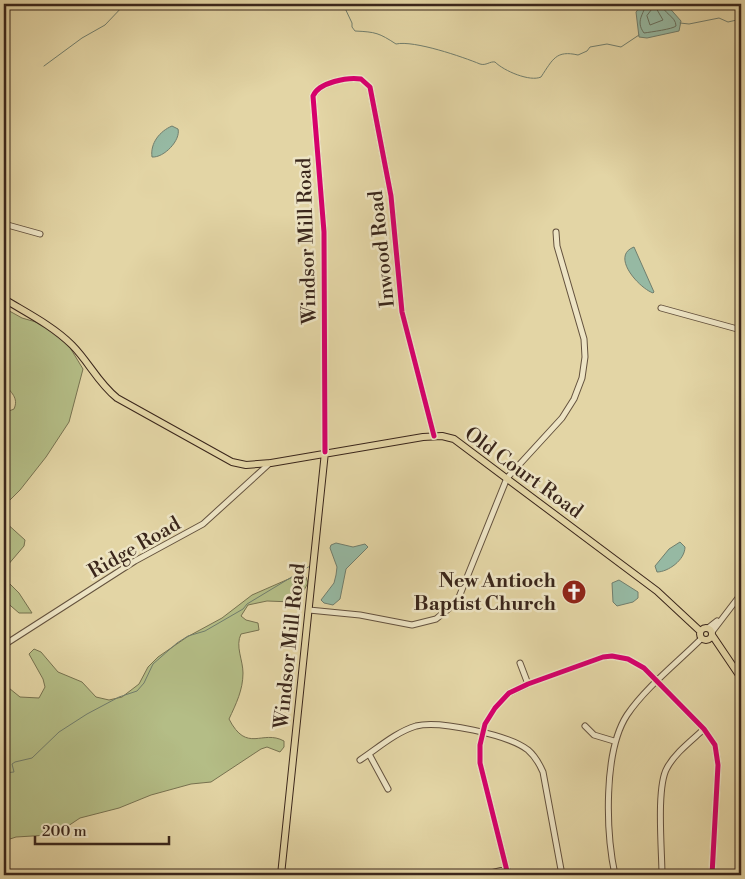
<svg xmlns="http://www.w3.org/2000/svg" width="745" height="879" font-family="'Libre Bodoni',serif">
  <style>
    .green { fill: #b4bd86; stroke: #777250 }
    .water { fill: #96b9a3; stroke: #717e6d }
    .lines { fill: none; stroke-linecap: round; stroke-linejoin: round }
    .shore { stroke: #68705f; stroke-width: 1 }
    .stream { stroke: #717e6d; stroke-width: 1 }
    .minor-casing { stroke: #64523e; stroke-width: 7 }
    .major-casing { stroke: #3a261b; stroke-width: 8 }
    .minor { stroke: #ede4c4; stroke-width: 5 }
    .major { stroke: #e3d5a5; stroke-width: 6 }
    .cycleway-casing { stroke: #ede4c4; stroke-width: 8 }
    .cycleway { stroke: #d6006c; stroke-width: 5 }
    .labels { text-anchor: middle; stroke-width: 5; stroke-linejoin: round; paint-order: stroke }
    .street-label { font-size: 20px; fill: #3a261b; stroke: #ede4c4 }
    .poi-label { font-size: 20px; font-weight: bold; fill: #3a261b; stroke: #ede4c4; text-anchor: end }
  </style>
  <rect width="100%" height="100%" fill="#e3d5a5"/>
  <filter id="stains"><feTurbulence type="fractalNoise" baseFrequency=".004" numOctaves="4"/><feColorMatrix values="0 0 0 0 .2 0 0 0 0 .09 0 0 0 0 .02 0 0 0 .5 -.17"/></filter>
  <radialGradient id="worn" r=".72"><stop offset=".6" stop-color="#630" stop-opacity="0"/><stop offset="1" stop-color="#630" stop-opacity=".3"/></radialGradient>
  <!-- green -->
  <path class="green" d="M4 308 22 318 43 324 69 346 83 369 69 422 46 457 20 490 4 506V413L14 409C19 398 11 392 4 384Z
    M4 521 25 540 24 546 7 566 5 579 19 593 32 613H19L4 600Z
    M300 574 306 577 308 583 299 599 293 602 267 601 248 605 241 616 246 620 258 623 259 630 241 634C235 646 243 660 243 673 243 690 236 704 229 719 247 754 262 729 284 741V747L280 752 267 747 261 749 211 782 191 784 151 795 119 808 80 818 62 830 49 835 16 837 4 841V684L20 697 39 698 45 687 43 679 29 654 34 649 41 652 58 672 82 682 96 697 109 700 122 697 139 684 148 667 158 657 187 637 222 618 252 595Z"/>
  <!-- water -->
  <path class="water" d="M649 4H666L681 21 679 31 647 38 639 37 636 12 641 6Z
    M172 126 178 129C181 140 164 158 152 157 150 143 160 131 172 126Z
    M634 247 654 292 653 293C639 288 610 256 634 247Z
    M680 542 685 547C685 560 668 572 657 572L655 566 669 549Z
    M336 543 353 547 365 544 368 547 346 569 340 599 333 605 324 603 321 600 334 583 336 575 337 567 330 548 331 545Z
    M619 580 638 592V598L633 602 617 606 613 602 612 583Z"/>
  <g class="lines">
    <!-- shore -->
    <path class="shore" d="M646 4C644 14 635 21 644 33 651 32 673 29 676 26 676 16 663 14 662 4
      M653 8H656L663 20 650 25 647 16Z"/>
    <!-- stream -->
    <path class="stream" d="M343 4 352 23V27L355 31C376 32 379 33 396 44 414 40 463 57 480 64 486 66 490 61 495 62 504 71 530 82 541 77 553 59 556 50 578 55L587 51 590 47 607 44 621 47 639 35
      M680 23 689 24 719 18 728 22 741 19
      M44 66 82 38 105 25 125 4
      M4 773 14 772 12 764 15 762 32 758 59 732 87 714 119 697 137 691 144 683 153 664 177 643 188 636 205 631 243 609 247 604 310 566"/>
    <defs>
      <path id="minor" d="M4 224 40 234
        M661 308 741 330
        M325 452 324 232 313 96C319 82 348 77 361 79L370 87 391 196 402 312 434 436
        M309 610 360 615 412 625 436 619 457 602 507 478 562 418 574 399 582 378 585 357 584 339 557 246 556 232
        M708 628 717 621
        M712 632 741 594
        M4 645 135 561 203 524 270 463
        M520 663 528 684
        M585 726 594 735 614 741
        M369 754 388 789
        M360 760C378 748 396 732 416 726 439 720 509 735 528 750 535 756 539 763 543 772L562 875
        M483 875 507 869
        M508 875 480 763V745L485 724 495 708 509 693 528 684 603 657 612 656 628 659 644 668 704 729 715 745 718 765 712 875
        M615 875C606 833 603 752 627 715 645 688 678 662 701 639
        M662 875C662 851 656 787 667 768 675 753 691 741 704 729"/>
      <path id="major" d="M4 299C27 313 53 326 72 345 89 362 98 383 117 398L232 462 246 465 271 463 423 437 442 436 454 439 657 591 700 631
        M700 634a6 6 0 1 1 12 0a6 6 0 1 1-12 0Z
        M712 635 741 678
        M281 875 325 452"/>
    </defs>
    <!-- minor casing -->
    <use href="#minor" class="minor-casing"/>
    <!-- major casing -->
    <use href="#major" class="major-casing"/>
    <!-- minor -->
    <use href="#minor" class="minor"/>
    <!-- major -->
    <use href="#major" class="major"/>
    <defs>
      <path id="cycleway" d="M325 452 324 232 313 96C319 82 348 77 361 79L370 87 391 196 402 312 434 436
        M508 875 480 763V745L485 724 495 708 509 693 528 684 603 657 612 656 628 659 644 668 704 729 715 745 718 765 712 875"/>
    </defs>
    <!-- cycleway casing -->
    <use href="#cycleway" class="cycleway-casing"/>
    <!-- cycleway -->
    <use href="#cycleway" class="cycleway"/>
  </g>
  <!-- icons -->
  <defs>
    <symbol id="church-disc" viewBox="-11 -11 22 22"><circle r="9.5" fill="#8f2418" stroke="#ede4c4"/><path d="M-1.2-6h2.4v3.5h3.3v2.4h-3.3V6h-2.4V-.1h-3.3v-2.4h3.3Z" fill="#fff"/></symbol>
  </defs>
  <g fill-rule="evenodd">
    <use href="#church-disc" x="560" y="578" width="28" height="28"/>
  </g>
  <g class="labels">
    <!-- street labels -->
    <g class="street-label">
      <text transform="translate(306 241) rotate(-92)" y="7">Windsor Mill Road</text>
      <text transform="translate(381 249) rotate(-96)" y="7">Inwood Road</text>
      <text transform="translate(524 472) rotate(36)" y="7">Old Court Road</text>
      <text transform="translate(134 547) rotate(-30)" y="7">Ridge Road</text>
      <text transform="translate(289 646) rotate(-84)" y="7">Windsor Mill Road</text>
    </g>
    <!-- poi labels -->
    <g class="poi-label">
      <text x="556" y="587">New Antioch<tspan x="556" dy="23">Baptist Church</tspan></text>
    </g>
  </g>
  <!-- margin -->
  <rect width="745" height="879" fill="none" stroke="#e3d5a5" stroke-width="20"/>
  <rect x="5" y="5" width="735" height="869" fill="none" stroke="#3a261b" stroke-width="2.5"/>
  <rect x="10" y="10" width="725" height="859" fill="none" stroke="#3a261b"/>
  <!-- scale -->
  <path d="M35 836v8h134v-8" fill="none" stroke="#3a261b" stroke-width="2.5"/>
  <text x="42" y="836" font-size="15" fill="#3a261b" stroke="#ede4c4" stroke-width="4" paint-order="stroke">200 m</text>
  <rect width="100%" height="100%" filter="url(#stains)"/>
  <rect width="100%" height="100%" fill="url(#worn)"/>
</svg>
